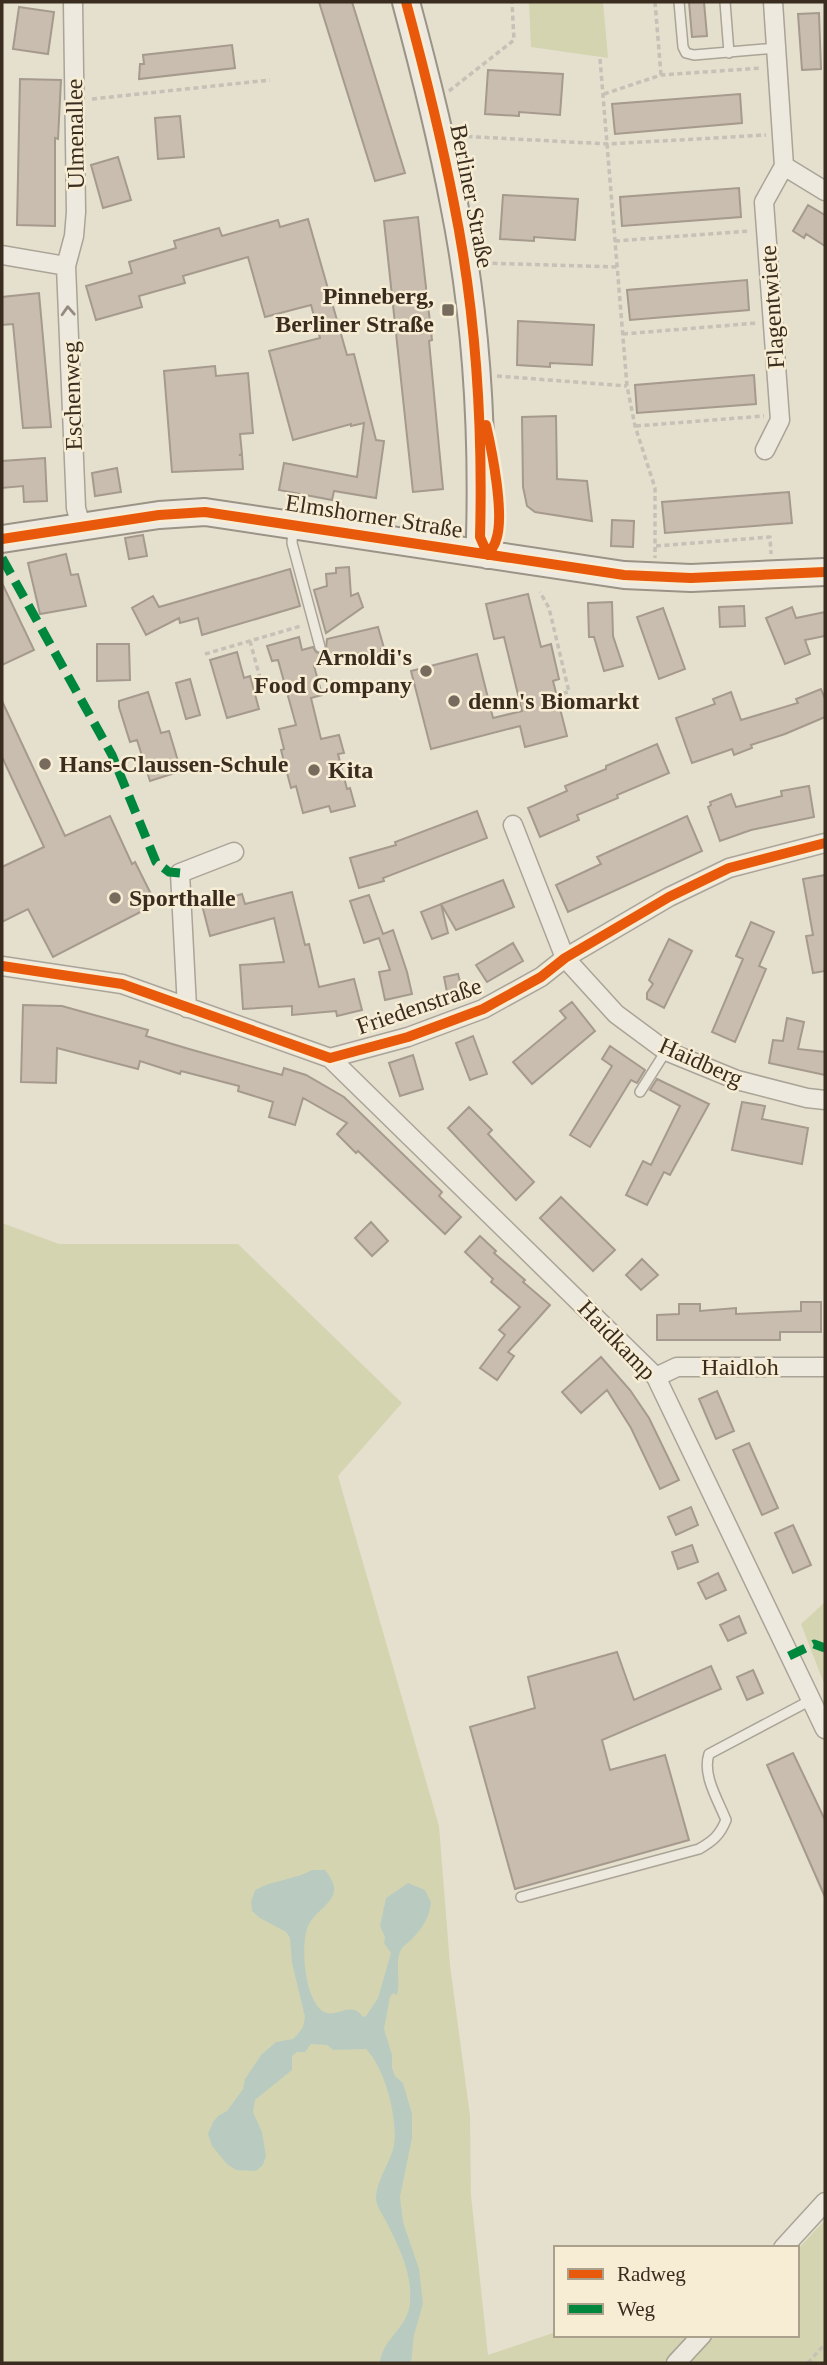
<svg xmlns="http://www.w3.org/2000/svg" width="827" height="2365" font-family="'Times New Roman',serif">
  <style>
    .green { fill: #d4d5b0 }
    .water { fill: #b9cbc0 }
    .building { fill: #c9bdaf; stroke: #a59a8d; stroke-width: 2 }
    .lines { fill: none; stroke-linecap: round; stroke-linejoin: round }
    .lane-casing { stroke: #aaa497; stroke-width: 12 }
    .street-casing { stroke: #aaa497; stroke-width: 21 }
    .secondary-casing { stroke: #9a9386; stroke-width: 30 }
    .path { stroke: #c6c0b6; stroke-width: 3.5; stroke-dasharray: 5 3.5; stroke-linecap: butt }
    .lane { stroke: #ede9df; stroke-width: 9 }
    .street { stroke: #ede9df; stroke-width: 18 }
    .secondary { stroke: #ede9df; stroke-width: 26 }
    .quiet { stroke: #00873e; stroke-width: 9; stroke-dasharray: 18 9; stroke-linecap: butt }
    .cycleway-casing { stroke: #f6edd4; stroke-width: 15 }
    .cycleway { stroke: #e8590c; stroke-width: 10 }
    .oneway { stroke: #948a7e }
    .poi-dot { fill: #766b5c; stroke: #f6edd4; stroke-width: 2.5 }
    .labels { text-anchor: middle; stroke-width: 5; stroke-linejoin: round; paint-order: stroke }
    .street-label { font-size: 24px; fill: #3a2c1e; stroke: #f6edd4 }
    .poi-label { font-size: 24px; font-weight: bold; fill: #3a2c1e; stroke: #f6edd4; text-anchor: start }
  </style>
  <rect width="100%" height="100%" fill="#e5dfce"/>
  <!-- green -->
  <path class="green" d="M529 2H603L608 58 531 47Z
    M2 1223 59 1244H238L402 1403 338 1476 439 1826 450 1965 470 2116 471 2195 488 2355 556 2332V2335H797V2250L825 2220V2363H2Z
    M825 1602V1686L801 1624Z"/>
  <!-- water -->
  <path class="water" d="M312 1870H325C351 1901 314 1906 307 1929 301 1948 305 1988 316 2004 332 2028 348 1996 363 2017L366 2016 378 1998 391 1953 384 1943 385 1937 380 1926 386 1898 408 1883 425 1890 431 1902C430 1917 422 1929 411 1940 407 1944 402 1946 400 1952 395 1965 401 1981 397 1995L393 1993 390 1997 384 2029 392 2055V2068L395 2076 403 2083 412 2114V2138L400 2197 403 2222 419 2269 423 2304 414 2335 411 2363 380 2362C382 2339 409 2328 410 2301 412 2273 400 2250 388 2225 384 2216 375 2206 376 2196 377 2180 391 2161 394 2145 398 2119 385 2068 366 2049L333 2050 327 2045 311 2044 305 2052H297L292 2056V2070L255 2100 253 2112 262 2132 266 2156 263 2165 256 2171 236 2170 227 2164 212 2146 208 2134 213 2122 218 2116 227 2111 243 2089 245 2079 261 2055 276 2042 293 2039 297 2035 303 2027 305 2017 292 1963 290 1938 286 1932 260 1918 252 1911 251 1902 255 1890C273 1880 294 1880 312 1870Z"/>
  <!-- building -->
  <path class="building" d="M319 2H352L405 173 375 181Z
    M689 2H704L707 36 692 37Z
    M19 7 54 12 48 54 13 49Z
    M819 13 821 69 802 70 798 14Z
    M232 45 235 68 139 79 140 64H144L143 55Z
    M488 70 563 74 560 115 519 112V116L485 114Z
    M20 79 61 80 58 139 55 138V226L17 225Z
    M740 94 742 123 615 134 612 104Z
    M180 116 184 157 158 159 155 118Z
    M118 157 131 200 103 208 91 165Z
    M739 188 741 217 622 226 620 197Z
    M503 195 578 199 575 240 534 237V241L500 239Z
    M808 205 825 215V246L806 234 804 238 793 231Z
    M418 217 432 340 429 341 443 489 413 492 384 221Z
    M308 219 347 355 354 354 376 440 384 441 376 498 334 491 332 500 279 490 284 463 357 477 364 423 351 426V424L293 440 269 351 320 338 311 305 265 317 248 257 183 276 185 283 139 296 142 307 96 320 86 286 132 273 129 262 176 248 174 241 219 228 222 236 278 220 280 227Z
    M747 280 749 310 630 320 627 290Z
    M39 293 51 427 23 428 13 324 2 325V297Z
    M518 321 594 325 592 365 550 363V367L517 365Z
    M215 366 216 376 248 373 253 433 240 434 242 454 239 455H242L243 469 172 472 164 371Z
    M754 375 756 404 637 413 635 385Z
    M556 416 557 479 587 481 592 521 535 512 527 506 523 487 522 417Z
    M45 458 47 501 24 502 23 486 2 488V461Z
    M117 468 121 492 95 496 92 473Z
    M789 492 792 523 665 533 662 502Z
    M612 520 634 521 633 547 611 546Z
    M143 535 147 556 129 559 125 538Z
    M66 554 71 575 78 574 86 606 40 614 28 563Z
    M349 567 351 596 358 593 363 607 326 633 314 590 327 586 326 574 336 573V568Z
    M290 569 300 606 202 635 198 618 180 623 179 618 146 635 132 608 153 596 159 607Z
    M2 583 34 650 2 665Z
    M528 594 541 647 551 644 559 679 553 681 567 736 525 747 520 726 431 749 411 671 477 654 493 718 522 711 504 637 494 639 486 604Z
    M612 602 613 636 623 666 604 671 594 637H589L588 603Z
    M744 606 745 626 720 627 719 607Z
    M792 607 796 618 825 612V636L805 640 810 654 785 664 766 618Z
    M663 608 685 669 659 679 637 617Z
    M378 627 384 648 381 649 384 662 368 666 364 653H361L314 666 322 695 311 698 321 739 339 735 344 753 338 754 347 789 350 788 355 806 331 812 329 806 303 813 296 786 291 788 281 750 284 749 279 729 296 725 278 660 272 661 267 646 299 637 302 650 313 647 316 652 321 654 326 649 327 639Z
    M97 644H129L130 680 97 681Z
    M237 652 244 678 250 676 259 709 227 718 210 660Z
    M190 679 200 715 186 719 176 683Z
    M821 689 825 699V717L785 734 751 745 752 748 734 755 732 749 692 763 676 718 715 704 713 699 731 692 741 720 798 703 796 699Z
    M148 692 161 733 169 731 181 771 150 781 137 740 130 742 119 707V701Z
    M2 701 65 836 110 816 132 864 135 862 156 904 53 957 28 909 2 922V867L44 847 2 757Z
    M657 744 669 773 617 795 618 798 577 815 579 820 540 837 528 808 567 791 565 786 606 769V766Z
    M809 786 814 817 751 830 720 841 708 807 711 805 710 802 731 794 736 807 782 796 781 791Z
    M477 811 487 838 383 878 384 881 359 888 350 858 396 845 395 842Z
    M687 816 702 851 568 912 556 885 601 864 597 857Z
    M825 875V971L813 973 806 936 813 935 803 879Z
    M503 880 514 907 456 930 441 904Z
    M292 892 305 945 309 944 319 987 354 979 362 1010 337 1016 336 1011 292 1015V1006L243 1009 240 965 284 962 274 918 210 936 202 905 242 894 245 904Z
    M369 895 383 934 393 930 407 972 412 994 385 1000 379 972 390 970 379 938 364 943 350 901Z
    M441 904 448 933 432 939 421 912Z
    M751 922 774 932 759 966 766 969 735 1042 712 1032 743 959 736 956Z
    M669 939 692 951 664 1008 647 999V993L653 984 649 980Z
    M513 943 523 961 487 982 476 965Z
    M458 974 463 993 448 997 444 977Z
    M572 1002 595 1031 532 1084 513 1062 566 1018 560 1011Z
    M23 1005 62 1006 148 1030 146 1036 189 1049 282 1075 284 1068 306 1075 344 1097 442 1192 439 1196 461 1217 445 1234 358 1151 356 1153 337 1134 347 1123 303 1098 295 1125 269 1117 273 1102 238 1091 239 1086 181 1071 180 1074 140 1061 138 1069 57 1048 56 1083 21 1082Z
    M787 1018 804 1022 798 1049 825 1052V1075L769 1063 773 1040 783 1041Z
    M473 1036 487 1074 470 1080 456 1043Z
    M610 1046 645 1070 637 1083 631 1080 590 1147 570 1135 612 1066 602 1059Z
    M413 1055 423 1089 400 1096 389 1063Z
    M657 1079 709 1104 670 1175 664 1172 647 1205 626 1195 643 1161 651 1165 680 1106 650 1090Z
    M742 1102 765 1106 762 1119 808 1128 802 1164 732 1150Z
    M469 1107 492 1130 488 1134 534 1182 516 1200 448 1128Z
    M561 1197 615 1250 593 1271 540 1218Z
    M371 1222 388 1241 372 1256 355 1238Z
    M480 1236 496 1251 494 1253 525 1280 523 1282 550 1305 508 1352 514 1356 497 1380 480 1368 505 1335 499 1330 520 1307 491 1282 493 1279 465 1252Z
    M642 1259 658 1275 641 1290 626 1275Z
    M801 1302H821V1332H780V1340H657V1315L679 1314V1304H700V1311L736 1308V1314L801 1311Z
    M601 1357 630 1390 649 1418 679 1480 660 1489 631 1428 607 1390 581 1413 562 1392Z
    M717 1391 734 1431 716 1439 699 1399Z
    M749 1443 778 1508 762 1515 733 1450Z
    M691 1507 698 1525 676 1535 668 1517Z
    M793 1525 811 1565 793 1573 775 1533Z
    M692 1545 698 1562 678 1569 672 1552Z
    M718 1573 726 1590 706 1599 698 1583Z
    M739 1616 746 1633 728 1641 720 1625Z
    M617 1652 634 1700 711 1666 721 1689 602 1740 610 1770 665 1755 689 1840 515 1889 470 1727 535 1708 528 1677Z
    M753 1670 763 1693 747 1700 737 1677Z
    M793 1753 825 1820V1897L767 1765Z"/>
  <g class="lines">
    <defs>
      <path id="lane" d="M679 2 683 47 686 53 694 55 777 48
        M725 2 729 53
        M293 528 292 543 320 647
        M640 1092 666 1051
        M521 1897 699 1849C713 1841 720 1835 726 1820 718 1800 702 1775 709 1754L811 1700"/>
      <path id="street" d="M73 2 76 212 74 236 66 266 76 508 81 526
        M784 166 825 191
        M2 255 66 266
        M765 450 780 420 764 202 784 166 773 2
        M513 825 565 958 616 1014 666 1051 737 1080 807 1098 825 1100
        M2 966 122 984 330 1058 408 1037 483 1009 541 977 565 958 669 897 729 868 825 843
        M187 1008 180 873 234 852
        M330 1058 656 1377 825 1729
        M656 1377 677 1367H825
        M783 2248 825 2202
        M676 2363 702 2335"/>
      <path id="secondary" d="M406 2C424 69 441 136 454 204 476 313 483 425 480 537L488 555
        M2 539 159 515 205 512 624 575 691 578 825 572"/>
    </defs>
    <!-- lane casing -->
    <use href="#lane" class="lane-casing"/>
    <!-- street casing -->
    <use href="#street" class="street-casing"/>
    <!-- secondary casing -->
    <use href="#secondary" class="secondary-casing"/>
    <!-- path -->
    <path class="path" d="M655 2 661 75
      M600 59 627 386 635 426 655 488V558
      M449 91 514 40 512 2
      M604 94 661 75 762 68
      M92 99 270 80
      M459 136 608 144 766 135
      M615 241 750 231
      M484 263 617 267
      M623 334 757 323
      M497 376 627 386
      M636 426 764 416
      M656 546 770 537 771 554
      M250 641 263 689
      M205 654 301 626
      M538 699 569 692 549 608 540 592
      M808 2363 825 2344"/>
    <!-- lane -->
    <use href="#lane" class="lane"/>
    <!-- street -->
    <use href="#street" class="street"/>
    <!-- secondary -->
    <use href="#secondary" class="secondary"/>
    <!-- quiet -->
    <path class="quiet" d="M2 558 112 755 156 862 169 872 180 873
      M789 1656 814 1644 825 1648"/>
    <defs>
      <path id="cycleway" d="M406 2C424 69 441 136 454 204 476 313 483 425 480 537L488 555
        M486 425C492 451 505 516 496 540 495 545 491 550 488 555
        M2 539 159 515 205 512 624 575 691 578 825 572
        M2 966 122 984 330 1058 408 1037 483 1009 541 977 565 958 669 897 729 868 825 843"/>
    </defs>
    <!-- cycleway casing -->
    <use href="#cycleway" class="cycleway-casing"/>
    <!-- cycleway -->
    <use href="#cycleway" class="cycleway"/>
  </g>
  <!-- one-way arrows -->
  <defs><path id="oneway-chevron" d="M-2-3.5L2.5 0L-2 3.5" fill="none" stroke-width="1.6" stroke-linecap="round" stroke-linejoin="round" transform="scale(1.75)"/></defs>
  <use class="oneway" href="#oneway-chevron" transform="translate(68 311) rotate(-93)"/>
  <!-- markers -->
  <g class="poi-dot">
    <rect x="441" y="303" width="14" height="14" rx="3.5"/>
    <circle cx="426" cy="671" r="7"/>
    <circle cx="454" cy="701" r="7"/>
    <circle cx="45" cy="764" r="7"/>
    <circle cx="314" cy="770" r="7"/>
    <circle cx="115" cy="898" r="7"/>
  </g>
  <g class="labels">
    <!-- street labels -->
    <g class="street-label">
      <text transform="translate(75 134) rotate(-91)" y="8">Ulmenallee</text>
      <text transform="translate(472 196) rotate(79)" y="8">Berliner Straße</text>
      <text transform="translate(772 307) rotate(-94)" y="8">Flagentwiete</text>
      <text transform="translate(72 396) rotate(-92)" y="8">Eschenweg</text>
      <text transform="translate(374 516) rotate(9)" y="8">Elmshorner Straße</text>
      <text transform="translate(419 1006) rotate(-19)" y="8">Friedenstraße</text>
      <text transform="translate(701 1062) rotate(24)" y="8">Haidberg</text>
      <text transform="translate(617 1340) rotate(46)" y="8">Haidkamp</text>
      <text x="740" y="1375">Haidloh</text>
    </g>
    <!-- poi labels -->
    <g class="poi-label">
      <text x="434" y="304" text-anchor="end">Pinneberg,<tspan x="434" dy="28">Berliner Straße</tspan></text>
      <text x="412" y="665" text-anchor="end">Arnoldi's<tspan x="412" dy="28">Food Company</tspan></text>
      <text x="468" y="709">denn's Biomarkt</text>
      <text x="59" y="772">Hans-Claussen-Schule</text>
      <text x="328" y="778">Kita</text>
      <text x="129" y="906">Sporthalle</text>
    </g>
  </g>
  <!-- border -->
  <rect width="827" height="2365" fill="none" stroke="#3a2c1e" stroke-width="7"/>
  <!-- legend -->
  <rect x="554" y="2246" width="245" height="91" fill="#f6edd4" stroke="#aba08b" stroke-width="2"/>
  <rect x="568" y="2269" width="35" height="10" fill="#e8590c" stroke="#aba08b" stroke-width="2"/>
  <text x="617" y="2281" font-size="21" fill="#3a2c1e">Radweg</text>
  <rect x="568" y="2304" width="35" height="10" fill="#00873e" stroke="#aba08b" stroke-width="2"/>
  <text x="617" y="2316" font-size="21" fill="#3a2c1e">Weg</text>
</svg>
